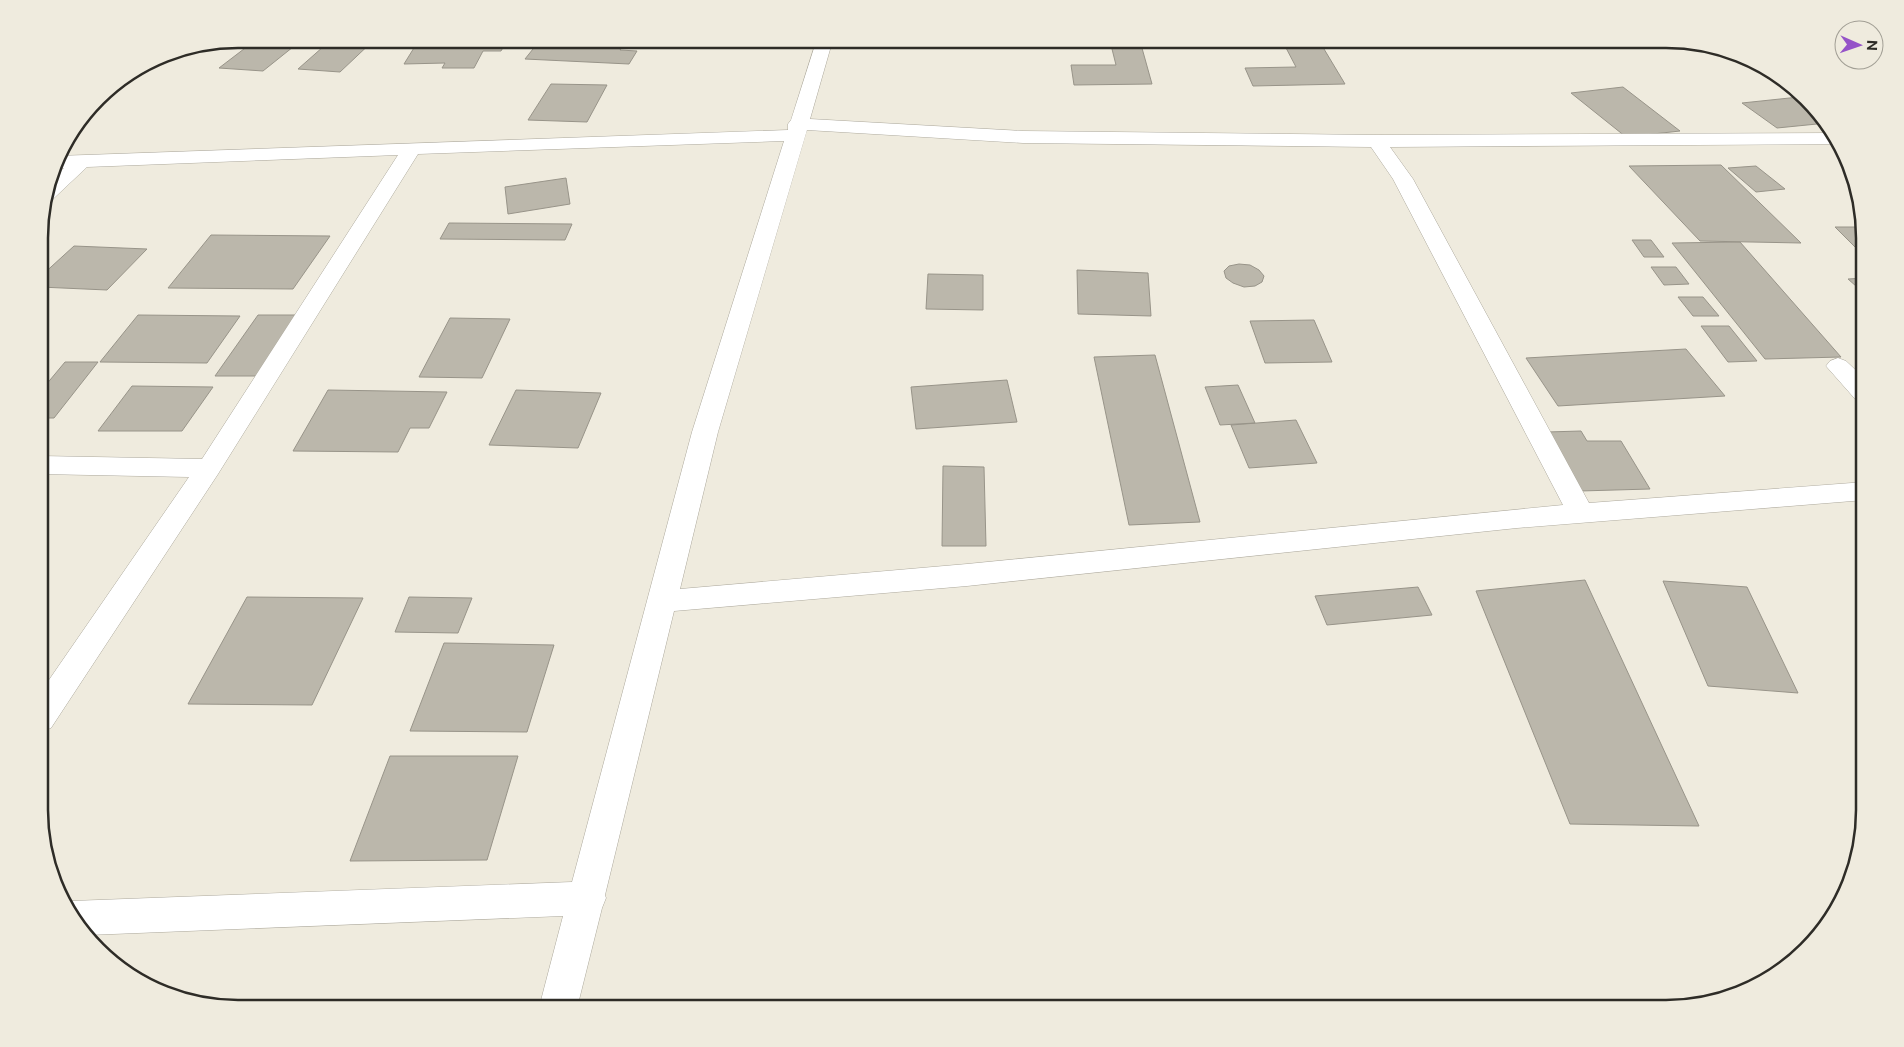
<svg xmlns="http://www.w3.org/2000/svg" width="1904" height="1047" font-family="'Public Sans',sans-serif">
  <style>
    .building { fill: #bbb7ab; stroke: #989489 }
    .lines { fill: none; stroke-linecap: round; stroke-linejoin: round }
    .minor-casing { stroke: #aca89c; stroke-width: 1 }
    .minor { fill: #fff; fill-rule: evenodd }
    .rim { fill: none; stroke: #2e2c27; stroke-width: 2.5 }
  </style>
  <rect width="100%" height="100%" fill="#efebde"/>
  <!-- building -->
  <path class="building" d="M257 39H303L263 71 219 68Z
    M332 39H375L340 72 298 69Z
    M451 39H508L501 51H483L474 68H442L445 63 404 64 417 43H449Z
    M541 39H627L620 50 637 51 629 64 525 59Z
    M1110 41H1140L1152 84 1074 85 1071 65H1116Z
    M1284 44H1321L1345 84 1253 86 1245 68 1296 67Z
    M551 84 607 85 587 122 528 120Z
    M1623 87 1680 131 1626 137 1571 93Z
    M1799 97 1827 123 1777 128 1742 103Z
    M1721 165 1801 243 1700 241 1629 166Z
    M1756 166 1785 189 1756 192 1728 168Z
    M566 178 570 204 508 214 505 187Z
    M449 223 572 224 565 240 440 239Z
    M1835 227H1865V257Z
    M211 235 330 236 293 289 168 288Z
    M1632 240H1651L1664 257H1644Z
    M1740 242 1841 357 1765 359 1672 243Z
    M74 246 147 249 107 290 40 287V277Z
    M1239 264 1250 265 1259 270 1264 276 1262 282 1255 286 1244 287 1233 283 1226 278 1224 271 1229 266Z
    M1651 267H1676L1689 284 1664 285Z
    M1077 270 1148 273 1151 316 1078 314Z
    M928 274 983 275V310L926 309Z
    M1865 278V294L1848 279Z
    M1678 297H1703L1719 316H1693Z
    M138 315 240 316 207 363 100 362Z
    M258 315H298L257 376H215Z
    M450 318 510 319 482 378 419 377Z
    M1314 320 1332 362 1265 363 1250 321Z
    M1701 326H1729L1757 361 1728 362Z
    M1686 349 1725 396 1558 406 1526 358Z
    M1155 355 1200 522 1129 525 1094 357Z
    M65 362H98L54 418H40V392Z
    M1007 380 1017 422 916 429 911 387Z
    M1238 385 1255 423 1220 425 1205 387Z
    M132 386 213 387 182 431H98Z
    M328 390 447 392 429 428H410L398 452 293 451Z
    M516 390 601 393 578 448 489 445Z
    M1296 420 1317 463 1249 468 1231 425Z
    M1581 431 1587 441H1621L1650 489 1580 491 1547 432Z
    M943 466 984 467 986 546H942Z
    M1585 580 1699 826 1570 824 1476 591Z
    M1663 581 1747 587 1798 693 1708 686Z
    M1418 587 1432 615 1327 625 1315 596Z
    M247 597 363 598 312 705 188 704Z
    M409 597 472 598 458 633 395 632Z
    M444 643 554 645 527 732 410 731Z
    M390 756H518L487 860 350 861Z"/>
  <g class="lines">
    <defs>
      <path id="minor" d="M817 39H833L810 119 1023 131 1377 135 1835 133 1840 144 1390 147 1413 179 1589 503 1865 482V500L1517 528 967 586 674 611 605 895 606 898 602 908 577 1008H539L563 916 88 935 72 920 66 903 72 901 572 882 692 432 784 141 418 154 218 474 51 728 40 732V693L189 477 40 474V456L202 459 398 155 87 167 53 199 44 201 50 180 64 168 54 167 57 156 788 130V124L791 120ZM807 130 1023 143 1371 147 1393 179 1563 505 967 564 680 589 718 432Z
        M1838 358 1846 361 1865 379V402L1856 400 1826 366 1830 361Z"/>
    </defs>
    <!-- minor casing -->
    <use href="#minor" class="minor-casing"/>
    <!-- minor -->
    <use href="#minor" class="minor"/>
  </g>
  <!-- crop -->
  <path d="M0 0H1904V1047H0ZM238 48H1666A190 190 0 0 1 1856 238V810A190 190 0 0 1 1666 1000H238A190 190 0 0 1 48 810V238A190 190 0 0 1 238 48Z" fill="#efebde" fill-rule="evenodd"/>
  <path class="rim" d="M238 48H1666A190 190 0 0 1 1856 238V810A190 190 0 0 1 1666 1000H238A190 190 0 0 1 48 810V238A190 190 0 0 1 238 48Z"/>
  <!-- north arrow -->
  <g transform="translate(1859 45) rotate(92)"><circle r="24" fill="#efebde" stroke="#a29f95"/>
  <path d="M0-4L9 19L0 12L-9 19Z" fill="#9553c8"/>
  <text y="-8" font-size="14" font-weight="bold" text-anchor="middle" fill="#2e2c27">N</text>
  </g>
</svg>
